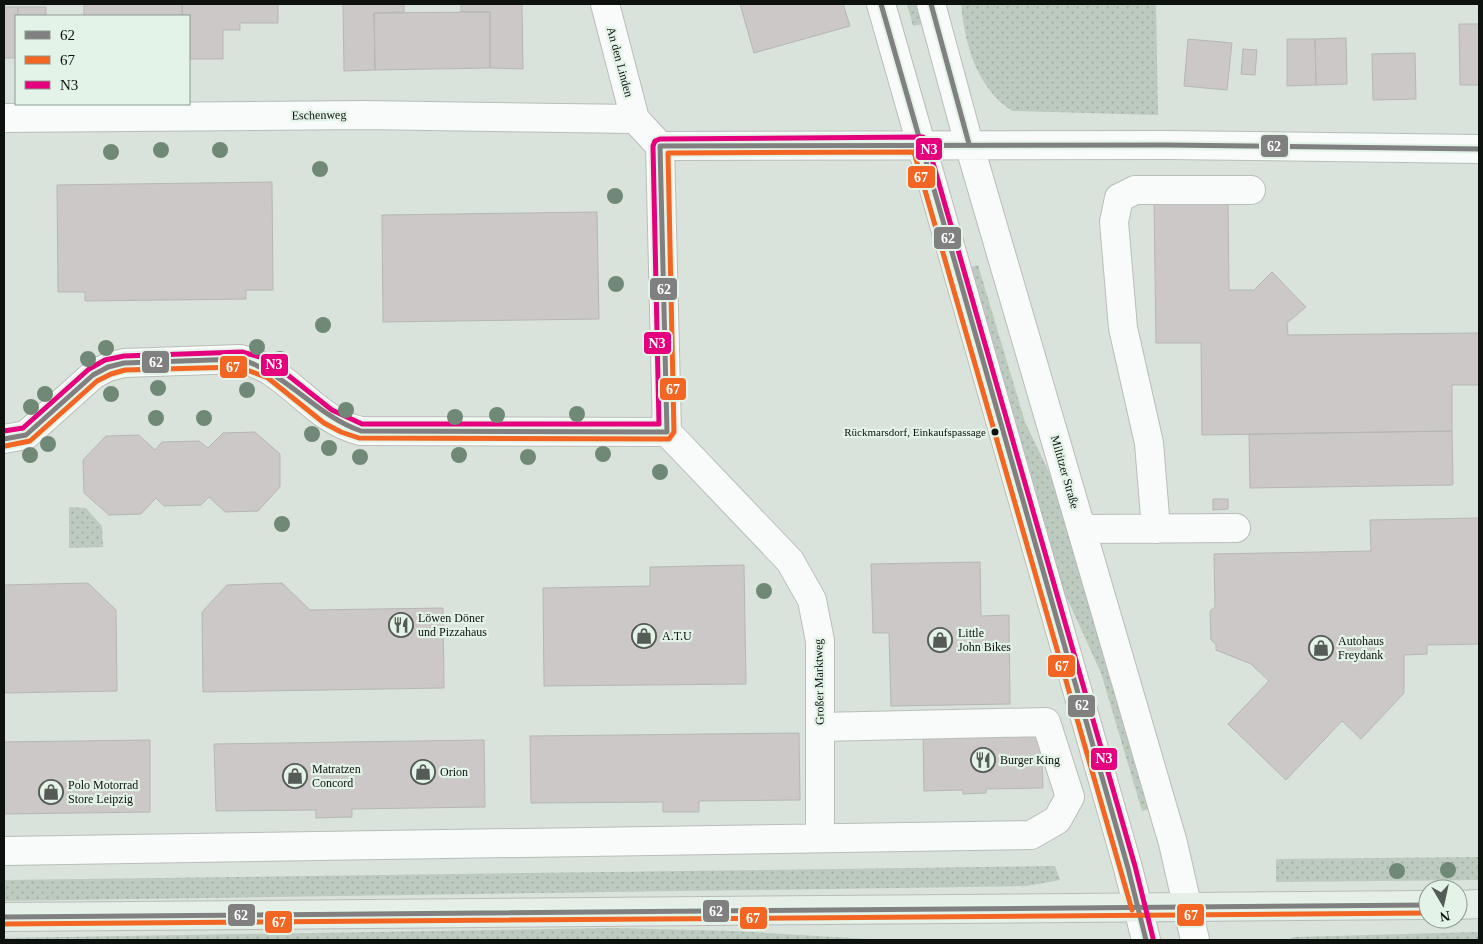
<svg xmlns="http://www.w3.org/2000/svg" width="1483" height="944" font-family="Georgia,serif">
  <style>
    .green { fill: url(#green-dots) }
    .building { fill: #cbc8c7; stroke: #b6b7b4 }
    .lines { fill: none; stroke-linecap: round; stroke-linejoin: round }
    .minor-casing { stroke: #b8beb9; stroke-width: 30 }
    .major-casing { stroke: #b8bcb9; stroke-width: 30 }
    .minor { stroke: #f9fbfa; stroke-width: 28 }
    .major { stroke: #e5efe8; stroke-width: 28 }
    .bus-1-casing { stroke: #e4f3e7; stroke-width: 9 }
    .bus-2-casing { stroke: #e4f3e7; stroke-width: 9 }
    .bus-3-casing { stroke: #e4f3e7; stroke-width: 9 }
    .bus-1 { stroke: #808080; stroke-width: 5 }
    .bus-2 { stroke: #f26522; stroke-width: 5 }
    .bus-3 { stroke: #e5007d; stroke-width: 5 }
    .tree { fill: #6f8976 }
    .bus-dot { fill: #0d120e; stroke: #e4f3e7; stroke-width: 2 }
    .labels { text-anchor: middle; stroke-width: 4.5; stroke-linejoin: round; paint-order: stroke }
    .bus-label { font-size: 11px; fill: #0d120e; stroke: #e4f3e7; text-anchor: end }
    .street-label { font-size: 12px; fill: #0d120e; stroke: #e4f3e7 }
    .poi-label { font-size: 12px; fill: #0d120e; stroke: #e4f3e7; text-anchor: start }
    .line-badge { stroke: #e4f3e7; stroke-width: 2 }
    .badge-label { font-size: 14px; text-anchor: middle; font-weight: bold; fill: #fff }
  </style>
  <defs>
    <pattern id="green-dots" width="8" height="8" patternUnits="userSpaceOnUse" patternTransform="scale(1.25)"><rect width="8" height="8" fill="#bdcabf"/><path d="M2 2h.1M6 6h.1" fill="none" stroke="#a1aca3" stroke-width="1.8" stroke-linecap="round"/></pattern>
  </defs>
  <rect width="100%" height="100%" fill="#dae2dc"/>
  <!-- green -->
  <path class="green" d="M907 4H916L922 24 913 26Z
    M961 4H1156L1158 115 1012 111C976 87 965 44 961 4Z
    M978 265 1025 422 1049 472 1060 504 1149 809 1142 811 1101 673 1061 585 967 268Z
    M69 507 86 508 102 526 103 547 69 548Z
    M1479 857V880L1276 882V859Z
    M1055 866 1060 880 1027 886 4 901V880Z
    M611 928 734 931 868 939 1066 940H4V938Z
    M1479 932V940H1286L1294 937Z"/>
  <!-- building -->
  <path class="building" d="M84 4H182V16H84Z
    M182 4H278V23H240V30H223V59H189V16H182Z
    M343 4H404V12L374 13 375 70 344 71Z
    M461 4H522L523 69 490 68V12H461Z
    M740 4H843L850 26 754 53Z
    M4 7H18L16 58H4Z
    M18 7H46V16H18Z
    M490 12V68L375 70 374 13Z
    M1459 24H1479V85H1460Z
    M1346 38 1347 84 1316 85 1315 39Z
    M1188 39 1232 43 1227 90 1184 86Z
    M1287 39H1315L1316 85 1287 86Z
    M1243 49 1257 50 1255 75 1241 74Z
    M1415 53 1416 99 1373 100 1372 54Z
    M272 182 273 290H246V299L85 301V292H58L57 185Z
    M1228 199 1229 290H1254L1272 272 1306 307 1287 323 1288 335 1479 333V385H1452V431L1202 435 1201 343H1156L1154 200Z
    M597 212 599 319 383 322 382 215Z
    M1452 431 1453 485 1250 488 1249 434Z
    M255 432 280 454V487L258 511 225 512 209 497 201 505 164 506 156 498 141 514 109 515 84 493 83 460 106 436 139 435 155 450 162 442 199 441 208 448 223 433Z
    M1213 499H1228V509L1213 510Z
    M1479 518V644L1427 645V654L1404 655V693L1361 739 1342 721 1286 780 1228 724 1269 681 1251 664 1216 650V644L1211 640 1210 611 1215 607 1214 554 1371 551 1370 520Z
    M980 562 981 616 1009 615 1010 704 891 706 889 633H873L871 564Z
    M744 565 746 684 544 686 543 588 650 586V567Z
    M88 583 116 610 117 691 4 693V585Z
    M282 583 310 610 443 608 444 688 203 692 202 612 227 585Z
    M1041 730 1043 788 986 789V793L963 794V790L924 791 923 733Z
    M799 733 800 800 699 801V812H663V802L531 803 530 736Z
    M150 740V812L4 814V742Z
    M484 740 485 807 352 809V817L316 818V810L216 811 214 744Z"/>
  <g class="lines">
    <defs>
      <path id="minor" d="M605 4 635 119 660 146 1167 145 1479 149
        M881 4 1128 868 1146 940
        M931 4 969 144 1173 843 1195 940
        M4 118 363 115 635 119
        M660 146 667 432 790 561 812 600 820 641V837
        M4 439 26 435 93 375 108 367 124 363 240 359C287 367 312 420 361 431L667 432
        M1082 529 1236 528
        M1156 529 1149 443 1123 328 1114 222 1119 198 1135 190H1251
        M4 851 1031 835 1057 820 1070 797 1046 722 820 727"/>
      <path id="major" d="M1458 905 1479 904
        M4 917 1428 905"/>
    </defs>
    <!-- minor casing -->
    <use href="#minor" class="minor-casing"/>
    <!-- major casing -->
    <use href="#major" class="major-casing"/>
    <!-- minor -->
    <use href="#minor" class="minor"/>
    <!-- major -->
    <use href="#major" class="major"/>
    <defs>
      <path id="bus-1" d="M881 4 1128 868 1146 940
        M931 4 969 144
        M660 146 1167 145 1479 149
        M660 146 667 432
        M4 439 26 435 93 375 108 367 124 363 240 359C287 373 315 415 361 431L667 432
        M4 917 1428 905"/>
      <path id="bus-2" d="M5 446 30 441 97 381 111 374 125 370 239 367 268 378 324 423 341 432 359 438 669 439 674 432 668 153 914 152 1132 910
        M4 924 1428 913"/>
      <path id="bus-3" d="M4 431 23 428 89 369 105 360 124 356 242 352 260 357 275 365 332 410 362 424H659L653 146 655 141 660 139 923 137 927 142 1135 866 1153 938"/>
    </defs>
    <!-- bus-1 casing -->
    <use href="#bus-1" class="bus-1-casing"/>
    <!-- bus-2 casing -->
    <use href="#bus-2" class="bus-2-casing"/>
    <!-- bus-3 casing -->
    <use href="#bus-3" class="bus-3-casing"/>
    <!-- bus-1 -->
    <use href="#bus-1" class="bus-1"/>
    <!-- bus-2 -->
    <use href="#bus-2" class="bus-2"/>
    <!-- bus-3 -->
    <use href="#bus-3" class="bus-3"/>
  </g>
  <!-- trees -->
  <g class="tree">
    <circle cx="161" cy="150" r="8"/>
    <circle cx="220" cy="150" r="8"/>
    <circle cx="111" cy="152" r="8"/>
    <circle cx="320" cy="169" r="8"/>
    <circle cx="615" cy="196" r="8"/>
    <circle cx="616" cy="284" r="8"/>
    <circle cx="323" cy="325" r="8"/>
    <circle cx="257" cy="347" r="8"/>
    <circle cx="106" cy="348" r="8"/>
    <circle cx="88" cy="359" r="8"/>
    <circle cx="280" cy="359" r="8"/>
    <circle cx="158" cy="388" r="8"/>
    <circle cx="247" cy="390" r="8"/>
    <circle cx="45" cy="394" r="8"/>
    <circle cx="111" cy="394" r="8"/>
    <circle cx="31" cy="407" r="8"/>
    <circle cx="346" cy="410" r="8"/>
    <circle cx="577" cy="414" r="8"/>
    <circle cx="497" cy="415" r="8"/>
    <circle cx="455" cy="417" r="8"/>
    <circle cx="156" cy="418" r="8"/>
    <circle cx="204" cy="418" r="8"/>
    <circle cx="312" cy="434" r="8"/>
    <circle cx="48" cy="444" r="8"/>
    <circle cx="329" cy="448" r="8"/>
    <circle cx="603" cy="454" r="8"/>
    <circle cx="30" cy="455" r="8"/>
    <circle cx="459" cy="455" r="8"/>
    <circle cx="360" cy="457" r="8"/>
    <circle cx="528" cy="457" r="8"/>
    <circle cx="660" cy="472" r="8"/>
    <circle cx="282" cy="524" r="8"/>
    <circle cx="764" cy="591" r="8"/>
    <circle cx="1448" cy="870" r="8"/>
    <circle cx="1397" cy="871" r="8"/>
  </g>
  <!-- icons -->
  <defs>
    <symbol id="restaurant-ring" viewBox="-11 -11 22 22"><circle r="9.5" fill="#e4f3e7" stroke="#555b56" stroke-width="1.5"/><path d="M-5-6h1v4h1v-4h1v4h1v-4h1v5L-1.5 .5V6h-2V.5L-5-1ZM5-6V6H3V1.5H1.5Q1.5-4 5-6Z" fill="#555b56"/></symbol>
    <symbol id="shop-ring" viewBox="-11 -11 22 22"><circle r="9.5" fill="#e4f3e7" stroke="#555b56" stroke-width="1.5"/><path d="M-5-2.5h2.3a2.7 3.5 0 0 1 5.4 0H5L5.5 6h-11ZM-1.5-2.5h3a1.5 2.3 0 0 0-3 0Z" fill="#555b56"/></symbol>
  </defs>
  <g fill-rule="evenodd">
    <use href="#restaurant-ring" x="387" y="611" width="28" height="28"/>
    <use href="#shop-ring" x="630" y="622" width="28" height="28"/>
    <use href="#shop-ring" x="926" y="626" width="28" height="28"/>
    <use href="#shop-ring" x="1307" y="634" width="28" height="28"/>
    <use href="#restaurant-ring" x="969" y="746" width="28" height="28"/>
    <use href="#shop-ring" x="409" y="758" width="28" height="28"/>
    <use href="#shop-ring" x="281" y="762" width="28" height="28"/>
    <use href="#shop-ring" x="37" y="778" width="28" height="28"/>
  </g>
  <!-- markers -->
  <circle class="bus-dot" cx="995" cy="432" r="4.5"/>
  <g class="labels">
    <!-- bus labels -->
    <g class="bus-label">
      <text x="986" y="436">Rückmarsdorf, Einkaufspassage</text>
    </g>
    <!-- street labels -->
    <g class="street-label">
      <text transform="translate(620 62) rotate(75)" y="4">An den Linden</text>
      <text transform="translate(319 115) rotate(-1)" y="4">Eschenweg</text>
      <text transform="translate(1065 472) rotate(74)" y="4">Miltitzer Straße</text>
      <text transform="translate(819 682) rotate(-91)" y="4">Großer Marktweg</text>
    </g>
    <!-- poi labels -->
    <g class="poi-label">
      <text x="418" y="622">Löwen Döner<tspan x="418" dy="14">und Pizzahaus</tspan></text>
      <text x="958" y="637">Little<tspan x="958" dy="14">John Bikes</tspan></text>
      <text x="662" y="640">A.T.U</text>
      <text x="1338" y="645">Autohaus<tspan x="1338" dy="14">Freydank</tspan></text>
      <text x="1000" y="764">Burger King</text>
      <text x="312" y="773">Matratzen<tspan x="312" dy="14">Concord</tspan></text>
      <text x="440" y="776">Orion</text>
      <text x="68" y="789">Polo Motorrad<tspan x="68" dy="14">Store Leipzig</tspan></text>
    </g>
  </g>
  <g class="line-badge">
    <rect x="1260" y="134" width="29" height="24" rx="5" fill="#808080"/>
    <rect x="915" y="137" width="28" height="24" rx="5" fill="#e5007d"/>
    <rect x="907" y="165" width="29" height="24" rx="5" fill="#f26522"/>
    <rect x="933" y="226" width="29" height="24" rx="5" fill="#808080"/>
    <rect x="649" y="277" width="29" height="24" rx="5" fill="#808080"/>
    <rect x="643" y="331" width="29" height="24" rx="5" fill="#e5007d"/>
    <rect x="141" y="350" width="29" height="24" rx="5" fill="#808080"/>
    <rect x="260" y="353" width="29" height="24" rx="5" fill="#e5007d"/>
    <rect x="219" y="355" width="29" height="24" rx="5" fill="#f26522"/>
    <rect x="659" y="377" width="28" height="24" rx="5" fill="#f26522"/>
    <rect x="1047" y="654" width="29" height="24" rx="5" fill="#f26522"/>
    <rect x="1067" y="694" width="29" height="24" rx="5" fill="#808080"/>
    <rect x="1090" y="747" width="28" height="24" rx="5" fill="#e5007d"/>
    <rect x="702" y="899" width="28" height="24" rx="5" fill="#808080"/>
    <rect x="1176" y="903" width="29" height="24" rx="5" fill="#f26522"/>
    <rect x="227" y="903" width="29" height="24" rx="5" fill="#808080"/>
    <rect x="739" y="906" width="29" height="24" rx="5" fill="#f26522"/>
    <rect x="264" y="910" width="29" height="24" rx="5" fill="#f26522"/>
  </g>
  <g class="badge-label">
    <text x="1274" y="151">62</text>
    <text x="929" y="154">N3</text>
    <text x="921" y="182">67</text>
    <text x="948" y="243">62</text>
    <text x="664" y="294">62</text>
    <text x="657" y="348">N3</text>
    <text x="156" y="367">62</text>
    <text x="274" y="369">N3</text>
    <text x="233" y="372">67</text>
    <text x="673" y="394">67</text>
    <text x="1062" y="671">67</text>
    <text x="1082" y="710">62</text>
    <text x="1104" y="763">N3</text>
    <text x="716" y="916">62</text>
    <text x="1191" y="920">67</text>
    <text x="241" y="920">62</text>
    <text x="753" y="923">67</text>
    <text x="279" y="927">67</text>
  </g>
  <!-- border -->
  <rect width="1483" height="944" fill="none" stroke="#0d120e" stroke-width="10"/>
  <!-- legend -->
  <rect x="15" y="15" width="175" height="90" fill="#e4f3e7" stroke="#8e9990"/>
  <rect x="25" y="31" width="25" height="8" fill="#808080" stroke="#8e9990"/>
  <text x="60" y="40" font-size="15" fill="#0d120e">62</text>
  <rect x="25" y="56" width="25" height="8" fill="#f26522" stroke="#8e9990"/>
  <text x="60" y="65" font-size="15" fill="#0d120e">67</text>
  <rect x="25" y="81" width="25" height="8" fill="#e5007d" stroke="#8e9990"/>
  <text x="60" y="90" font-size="15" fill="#0d120e">N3</text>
  <!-- north arrow -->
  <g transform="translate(1443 904) rotate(171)"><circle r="24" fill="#e4f3e7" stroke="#8e9990"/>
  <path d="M0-4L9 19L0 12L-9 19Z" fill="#555b56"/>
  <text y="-8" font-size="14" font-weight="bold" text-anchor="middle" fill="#0d120e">N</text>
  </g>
</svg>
